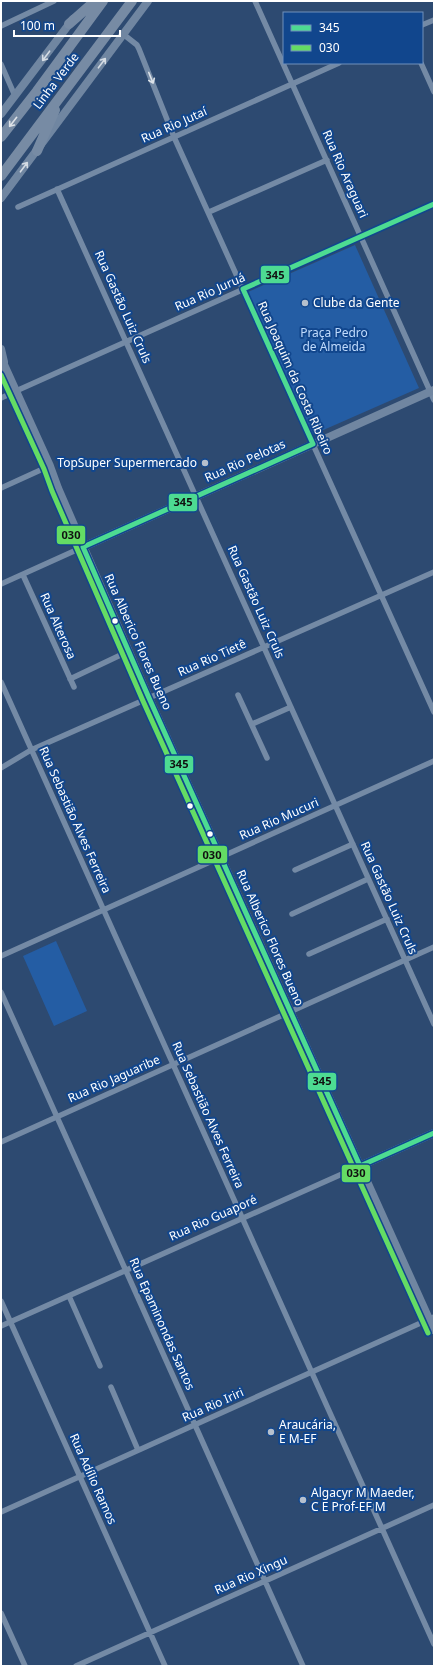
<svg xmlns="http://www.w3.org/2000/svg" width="435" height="1667" font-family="'Noto Sans',sans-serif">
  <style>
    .green { fill: #245da4 }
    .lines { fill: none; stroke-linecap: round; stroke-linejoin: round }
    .street { stroke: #748aa5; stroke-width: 5.5 }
    .secondary { stroke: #7086a1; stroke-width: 8 }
    .highway { stroke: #778ba4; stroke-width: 10 }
    .bus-1-casing { stroke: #11468d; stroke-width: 8 }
    .bus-2-casing { stroke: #11468d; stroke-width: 8 }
    .bus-1 { stroke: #4ddb92; stroke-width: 5 }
    .bus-2 { stroke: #64dc64; stroke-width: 5 }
    .oneway { stroke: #d4dbe3 }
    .oneway2 { stroke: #dce2e8 }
    .oneway3 { stroke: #dde2e8 }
    .poi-dot { fill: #b6c0cd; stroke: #11468d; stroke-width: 1.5 }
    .bus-dot { fill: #fff; stroke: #11468d; stroke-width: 1.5 }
    .labels { text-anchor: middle; stroke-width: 4; stroke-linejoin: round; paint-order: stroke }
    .street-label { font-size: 12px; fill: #fff; stroke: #11468d }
    .poi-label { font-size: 12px; fill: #fff; stroke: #11468d; text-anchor: start }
    .park-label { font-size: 12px; fill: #c0dbfd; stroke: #11468d }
    .line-badge { stroke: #11468d; stroke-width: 1.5 }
    .pale-badge-label { font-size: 11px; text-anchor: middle; font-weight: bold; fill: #111 }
  </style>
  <rect width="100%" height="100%" fill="#2d4a71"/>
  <!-- green -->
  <path class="green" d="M355 245 419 388 312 435 248 292Z
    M56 941 87 1011 54 1026 23 956Z"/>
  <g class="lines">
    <!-- street -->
    <path class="street" d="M255 1 434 400
      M422 25 434 20
      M1 26 54 1
      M123 34 137 45 139 49 174 137 434 712
      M421 63 434 92
      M1 64 15 96
      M57 189 434 1024
      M18 207 339 63
      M209 212 327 160
      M16 391 434 204
      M1 398 12 393
      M1 488 45 468
      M23 575 74 687
      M1 584 83 547
      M70 679 129 651
      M1 682 434 1644
      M238 695 267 758
      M252 724 291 707
      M1 768 31 750 434 572
      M295 870 353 844
      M292 914 368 879
      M309 954 387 919
      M1 956 434 761
      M1 992 303 1666
      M1 1142 434 947
      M69 1296 100 1366
      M1 1301 165 1666
      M1 1326 360 1166
      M111 1387 138 1450
      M1 1512 434 1317
      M1 1613 25 1666
      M76 1666 434 1505"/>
    <!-- secondary -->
    <path class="secondary" d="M1 114 73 19
      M1 198 148 1
      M1 349 4 362
      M1 358 50 466 58 488 149 698 434 1330
      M83 547 434 390
      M360 1166 434 1133"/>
    <!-- highway -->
    <path class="highway" d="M69 24 95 1
      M1 137 37 91 103 1
      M37 151 55 110
      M1 176 132 1"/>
    <defs>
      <path id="bus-1" d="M434 204 243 289 313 444 83 547 149 698 360 1166 434 1133"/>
      <path id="bus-2" d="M1 375 44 469 52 491 143 701 428 1333"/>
    </defs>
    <!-- bus-1 casing -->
    <use href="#bus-1" class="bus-1-casing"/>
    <!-- bus-2 casing -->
    <use href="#bus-2" class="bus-2-casing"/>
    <!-- bus-1 -->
    <use href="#bus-1" class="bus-1"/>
    <!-- bus-2 -->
    <use href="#bus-2" class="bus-2"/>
  </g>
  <!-- one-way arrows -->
  <defs><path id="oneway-shaft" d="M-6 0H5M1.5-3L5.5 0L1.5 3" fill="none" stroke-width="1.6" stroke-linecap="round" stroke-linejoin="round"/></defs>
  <g class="oneway">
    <use href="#oneway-shaft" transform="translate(46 56) rotate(127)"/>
    <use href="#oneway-shaft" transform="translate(102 63) rotate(-53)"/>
    <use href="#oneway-shaft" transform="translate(24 167) rotate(-53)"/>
  </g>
  <use class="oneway2" href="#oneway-shaft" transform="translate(151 78) rotate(68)"/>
  <use class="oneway3" href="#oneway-shaft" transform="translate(13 122) rotate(128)"/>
  <!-- markers -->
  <g class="poi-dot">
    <circle cx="305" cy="303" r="4"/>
    <circle cx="205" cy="463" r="4"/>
    <circle cx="271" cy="1432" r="4"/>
    <circle cx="303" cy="1500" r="4"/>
  </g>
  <g class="bus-dot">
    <circle cx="115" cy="621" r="3.5"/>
    <circle cx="190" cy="806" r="3.5"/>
    <circle cx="210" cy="834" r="3.5"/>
  </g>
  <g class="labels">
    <!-- street labels -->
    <g class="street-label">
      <text transform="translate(56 81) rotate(-53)" y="4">Linha Verde</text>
      <text transform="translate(174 125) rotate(-24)" y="4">Rua Rio Jutaí</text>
      <text transform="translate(345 174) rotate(66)" y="4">Rua Rio Araguari</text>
      <text transform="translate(210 292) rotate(-24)" y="4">Rua Rio Juruá</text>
      <text transform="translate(123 307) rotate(66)" y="4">Rua Gastão Luiz Cruls</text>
      <text transform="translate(295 378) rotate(66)" y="4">Rua Joaquim da Costa Ribeiro</text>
      <text transform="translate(245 461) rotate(-24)" y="4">Rua Rio Pelotas</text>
      <text transform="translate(256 602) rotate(66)" y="4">Rua Gastão Luiz Cruls</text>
      <text transform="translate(58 626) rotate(66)" y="4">Rua Alterosa</text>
      <text transform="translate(138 642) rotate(66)" y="4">Rua Alberico Flores Bueno</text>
      <text transform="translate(212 658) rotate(-24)" y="4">Rua Rio Tietê</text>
      <text transform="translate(279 819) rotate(-24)" y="4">Rua Rio Mucuri</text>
      <text transform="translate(75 820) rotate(66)" y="4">Rua Sebastião Alves Ferreira</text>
      <text transform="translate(389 898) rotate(66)" y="4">Rua Gastão Luiz Cruls</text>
      <text transform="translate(270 938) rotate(66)" y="4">Rua Alberico Flores Bueno</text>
      <text transform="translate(114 1079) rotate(-24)" y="4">Rua Rio Jaguaribe</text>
      <text transform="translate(208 1115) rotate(66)" y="4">Rua Sebastião Alves Ferreira</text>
      <text transform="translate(213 1218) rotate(-24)" y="4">Rua Rio Guaporé</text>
      <text transform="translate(162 1324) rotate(66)" y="4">Rua Epaminondas Santos</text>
      <text transform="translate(213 1405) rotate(-24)" y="4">Rua Rio Iriri</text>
      <text transform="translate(93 1479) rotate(66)" y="4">Rua Adílio Ramos</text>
      <text transform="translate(251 1575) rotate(-24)" y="4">Rua Rio Xingu</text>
    </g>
    <!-- poi labels -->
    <g class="poi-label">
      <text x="313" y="307">Clube da Gente</text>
      <text x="197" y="467" text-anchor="end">TopSuper Supermercado</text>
      <text x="279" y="1429">Araucária,<tspan x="279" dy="14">E M-EF</tspan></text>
      <text x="311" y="1497">Algacyr M Maeder,<tspan x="311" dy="14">C E Prof-EF M</tspan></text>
    </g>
    <!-- park labels -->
    <g class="park-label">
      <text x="334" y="337">Praça Pedro<tspan x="334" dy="14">de Almeida</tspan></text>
    </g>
  </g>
  <g class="line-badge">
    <rect x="260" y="265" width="30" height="19" rx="4" fill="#4ddb92"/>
    <rect x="168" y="493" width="30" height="19" rx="4" fill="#4ddb92"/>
    <rect x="56" y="525" width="30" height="20" rx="4" fill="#64dc64"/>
    <rect x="164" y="755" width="30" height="19" rx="4" fill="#4ddb92"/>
    <rect x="197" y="845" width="31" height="19" rx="4" fill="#64dc64"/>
    <rect x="307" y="1072" width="30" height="19" rx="4" fill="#4ddb92"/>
    <rect x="341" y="1164" width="30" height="19" rx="4" fill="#64dc64"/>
  </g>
  <g class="pale-badge-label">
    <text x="275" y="279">345</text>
    <text x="183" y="506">345</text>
    <text x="71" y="539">030</text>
    <text x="179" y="768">345</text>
    <text x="212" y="859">030</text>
    <text x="322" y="1085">345</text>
    <text x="356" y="1177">030</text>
  </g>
  <!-- border -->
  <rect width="435" height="1667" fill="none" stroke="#ffffff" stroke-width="4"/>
  <!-- legend -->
  <rect x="283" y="12" width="140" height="52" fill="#11468d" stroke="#7090bb"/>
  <rect x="291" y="25" width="20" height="6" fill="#4ddb92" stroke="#7090bb"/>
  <text x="319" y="32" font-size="12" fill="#ffffff">345</text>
  <rect x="291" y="45" width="20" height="6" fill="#64dc64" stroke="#7090bb"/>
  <text x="319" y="52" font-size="12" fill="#ffffff">030</text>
  <!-- scale -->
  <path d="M14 30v6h106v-6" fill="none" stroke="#ffffff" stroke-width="2"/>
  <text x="20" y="30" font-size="12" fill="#ffffff" stroke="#11468d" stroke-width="3" paint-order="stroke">100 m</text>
</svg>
